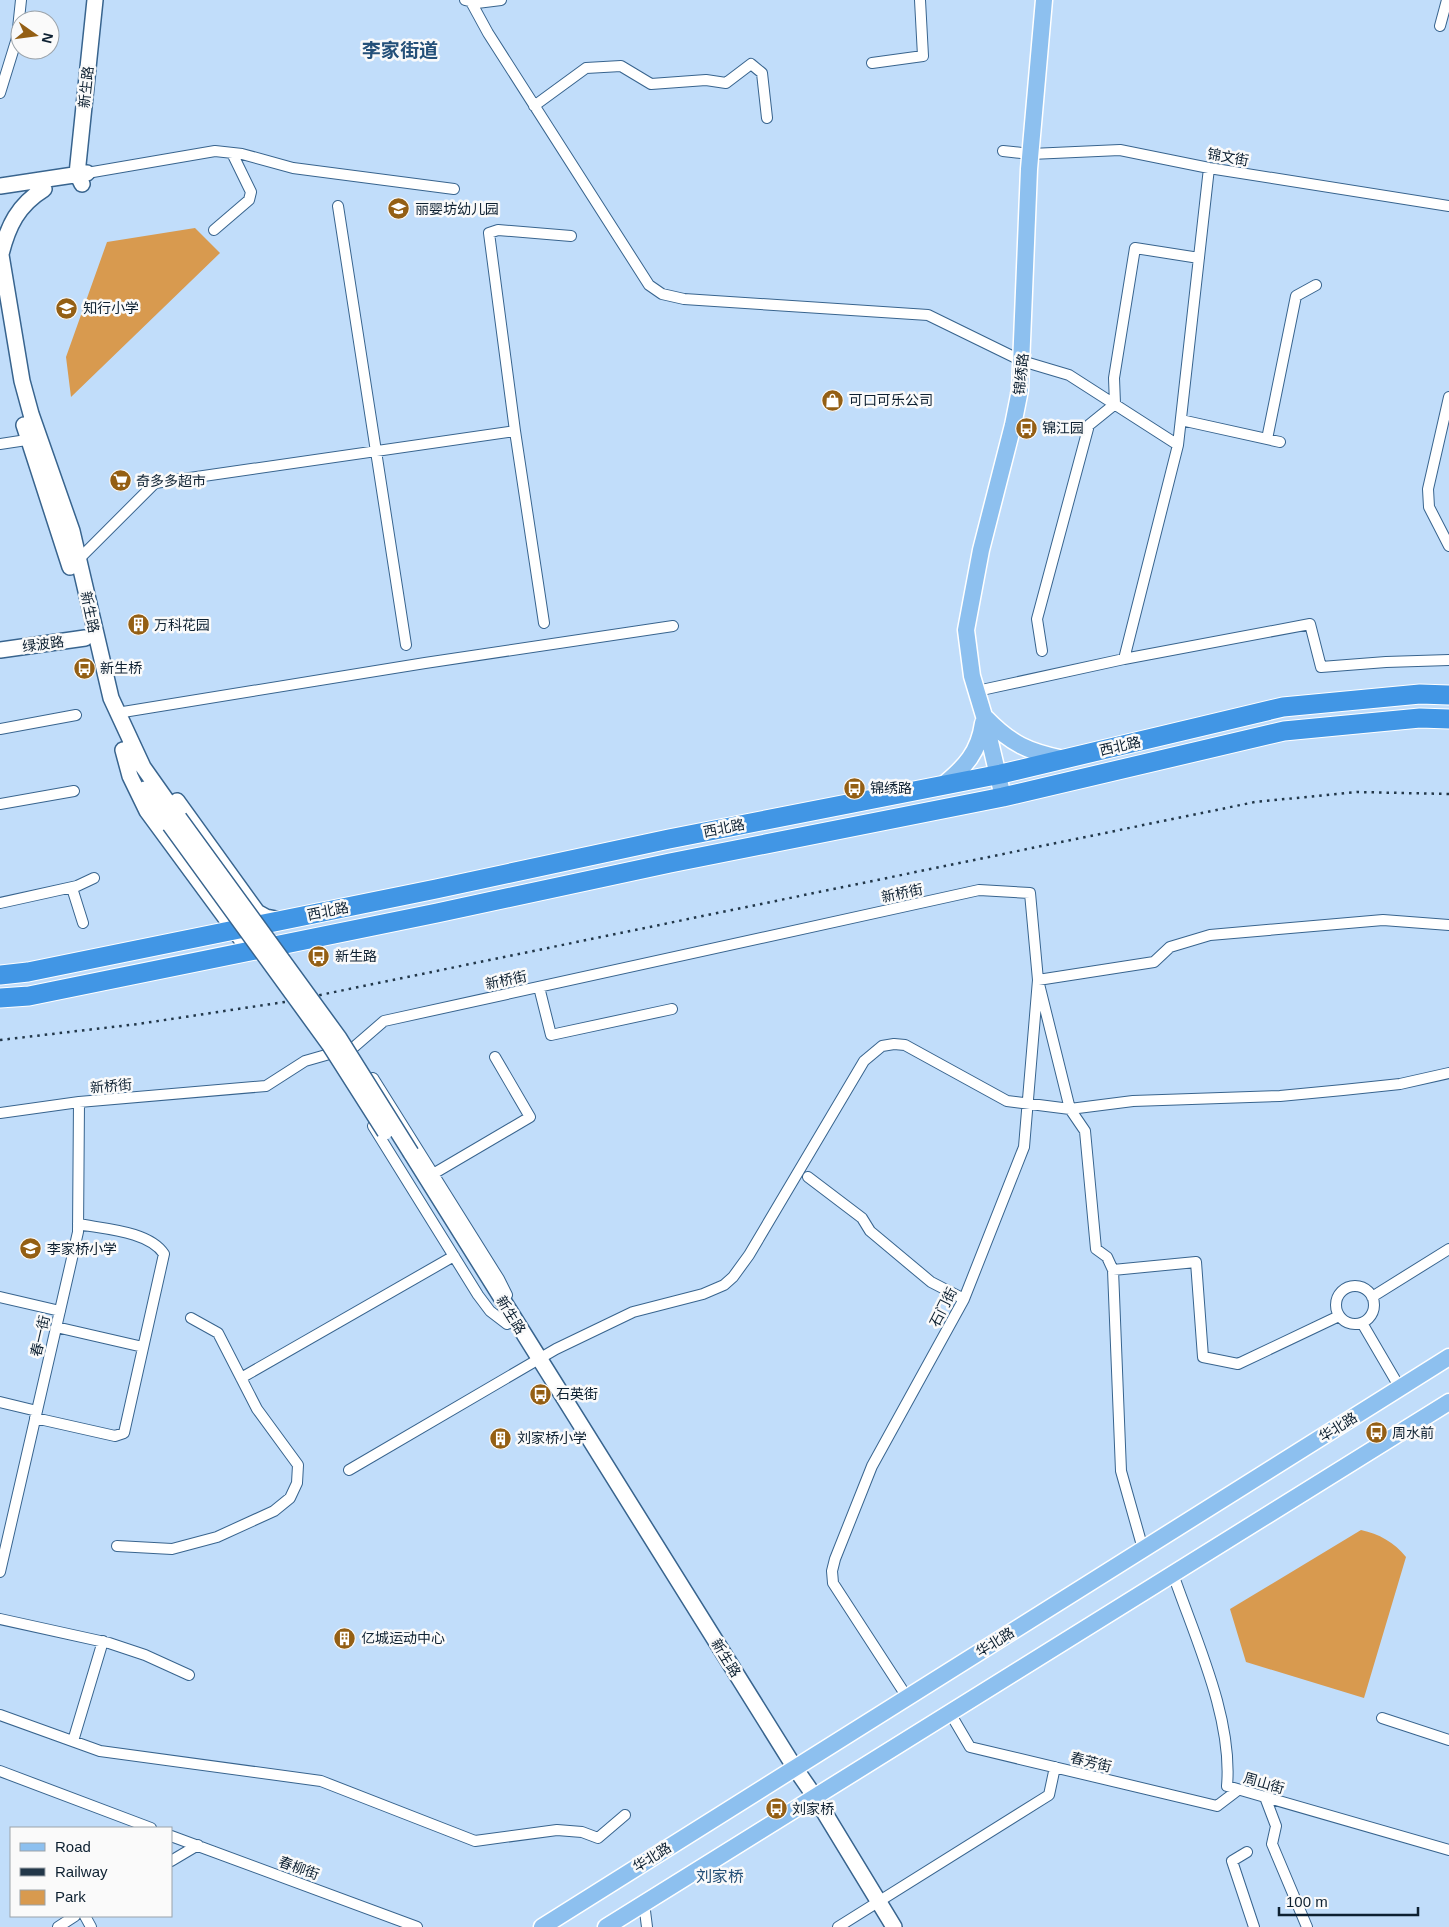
<svg xmlns="http://www.w3.org/2000/svg" width="1449" height="1927" font-family="Helvetica,'Noto Sans SC',sans-serif">
  <style>
    .green { fill: #d89a4f }
    .lines { fill: none; stroke-linecap: round; stroke-linejoin: round }
    .street-casing { stroke: #38648e; stroke-width: 12 }
    .secondary-casing { stroke: #38648e; stroke-width: 18 }
    .primary-casing { stroke: #fff; stroke-width: 19 }
    .highway-casing { stroke: #fff; stroke-width: 21 }
    .street { stroke: #fff; stroke-width: 10 }
    .secondary { stroke: #fff; stroke-width: 15 }
    .primary { stroke: #8dc0ef; stroke-width: 16 }
    .highway { stroke: #4196e5; stroke-width: 19 }
    .rail { stroke: #223749; stroke-width: 2.5; stroke-dasharray: 2.5 5; stroke-linecap: butt }
    .secondary-bridge-casing { stroke: #38648e; stroke-width: 18; stroke-linecap: butt }
    .secondary-bridge { stroke: #fff; stroke-width: 15 }
    .labels { text-anchor: middle; stroke-width: 5; stroke-linejoin: round; paint-order: stroke }
    .street-label { font-size: 14px; fill: #0d2031; stroke: #fafafa }
    .poi-label { font-size: 14px; fill: #0d2031; stroke: #fafafa; text-anchor: start }
    .quarter-label { font-size: 16px; fill: #245079; stroke: #fafafa }
    .district-label { font-size: 19px; font-weight: bold; fill: #245079; stroke: #fafafa }
  </style>
  <rect width="100%" height="100%" fill="#c1ddfa"/>
  <!-- green -->
  <path class="green" d="M195 228 220 253 71 397 66 357 107 242Z
    M1361 1530C1379 1534 1394 1542 1406 1557L1364 1698 1246 1662 1230 1609Z"/>
  <g class="lines">
    <defs>
      <path id="street" d="M465 0 477 3 501 0
        M470 0 488 33 649 285 662 294 684 299 928 315 1022 361 1069 375 1178 445
        M1440 26 1447 0
        M872 63 923 56 920 0
        M0 93 17 38 21 0
        M534 106 586 68 621 66 651 84 706 80 726 83 751 64 762 73 767 118
        M1003 151 1031 154 1120 150 1209 168 1449 206
        M87 173 215 151 242 154 293 168 454 189
        M338 206 406 645
        M214 230 249 200 251 192 232 153
        M1449 397 1428 489 1429 507 1449 546
        M1181 420 1280 442
        M1267 439 1296 296 1316 285
        M0 444 33 439
        M79 559 155 483 515 431
        M544 623 515 431 489 233 498 230 571 236
        M1042 651 1037 619 1089 425 1115 404 1114 378 1135 248 1199 258
        M1124 659 1178 445 1209 168
        M977 691 1124 659 1310 624 1321 667 1386 662 1449 660
        M117 713 425 663 673 626
        M0 729 76 715
        M0 804 74 791
        M72 888 83 923
        M0 903 77 886 94 878
        M539 987 551 1035 672 1009
        M373 1078 499 1279 507 1295
        M0 1113 79 1102 266 1086 305 1061 354 1047 384 1021 979 890 1030 893 1038 980 1024 1147 964 1299 872 1466 835 1559 832 1571 833 1583 907 1697
        M373 1126 478 1295 490 1311 507 1324
        M433 1174 530 1117 495 1057
        M808 1177 862 1218 870 1231 931 1282 964 1299
        M1113 1270 1196 1262 1203 1357 1238 1364 1339 1316
        M1336 1305a19 19 0 1 1 38 0a19 19 0 1 1-38 0Z
        M0 1297 60 1311
        M1372 1297 1449 1249
        M1362 1323 1400 1388
        M56 1327 143 1347
        M241 1378 454 1256
        M0 1402 37 1411
        M35 1418 115 1436 124 1433 164 1254C149 1231 104 1229 78 1224
        M349 1470 556 1349 633 1312 703 1294 724 1285 733 1277 749 1255 864 1061 882 1046 894 1044 905 1045 1007 1101 1070 1109 1133 1101 1280 1096 1343 1090 1400 1084 1449 1073
        M117 1546 172 1549 217 1537 274 1511 290 1498 297 1483 298 1465 257 1409 218 1333 191 1318
        M1143 1549 1121 1471 1113 1270 1107 1257 1096 1249 1085 1131 1070 1109 1038 980 1154 962 1170 947 1210 935 1383 920 1449 925
        M0 1572 78 1232 79 1102
        M1173 1574C1195 1638 1233 1718 1227 1786L1449 1850
        M0 1619 109 1643 145 1655 189 1675
        M950 1713 970 1747 1217 1806 1238 1790
        M0 1715 100 1751 321 1781 475 1841 557 1830 582 1832 598 1838 625 1815
        M1382 1718 1449 1740
        M73 1741 103 1641
        M0 1771 151 1828
        M1265 1797 1276 1826 1272 1844 1307 1927
        M171 1836 417 1927
        M1247 1852 1232 1861 1254 1927
        M171 1861 198 1845
        M644 1903 647 1927
        M85 1916 91 1927
        M58 1927 75 1916
        M838 1927 1049 1795 1055 1767"/>
      <path id="secondary" d="M82 184 77 174 95 0
        M0 186 87 173
        M0 249 22 381 31 414 72 531 111 698 143 767 179 818
        M1 254C8 226 18 205 44 189
        M24 425 70 567
        M0 650 85 638
        M123 750 130 776 147 811 250 951
        M145 789 170 825
        M177 801 257 912 266 917 281 920
        M411 1153 795 1768 815 1797 894 1927"/>
      <path id="primary" d="M986 718C1011 744 1029 752 1064 759
        M943 785C965 767 979 752 983 723
        M1003 797 984 716 972 676 966 630 981 550 1013 425 1020 390 1029 169 1044 0
        M542 1927 1449 1357
        M606 1927 1449 1402"/>
      <path id="highway" d="M0 975 28 972 436 889 669 839 1001 774 1283 707 1420 694 1449 695
        M0 998 29 996 437 913 670 863 1003 797 1284 731 1420 718 1449 719"/>
    </defs>
    <!-- street casing -->
    <use href="#street" class="street-casing"/>
    <!-- secondary casing -->
    <use href="#secondary" class="secondary-casing"/>
    <!-- primary casing -->
    <use href="#primary" class="primary-casing"/>
    <!-- highway casing -->
    <use href="#highway" class="highway-casing"/>
    <!-- street -->
    <use href="#street" class="street"/>
    <!-- secondary -->
    <use href="#secondary" class="secondary"/>
    <!-- primary -->
    <use href="#primary" class="primary"/>
    <!-- highway -->
    <use href="#highway" class="highway"/>
    <!-- rail -->
    <path class="rail" d="M0 1040 138 1024 291 1001 1255 802 1357 792 1449 794"/>
    <defs>
      <path id="secondary-bridge" d="M179 818 339 1038 411 1153
        M170 825 329 1044 385 1132"/>
    </defs>
    <!-- secondary-bridge casing -->
    <use href="#secondary-bridge" class="secondary-bridge-casing"/>
    <!-- secondary-bridge -->
    <use href="#secondary-bridge" class="secondary-bridge"/>
  </g>
  <!-- icons -->
  <defs>
    <symbol id="school-disc" viewBox="-11 -11 22 22"><circle r="9.5" fill="#945f14" stroke="#fafafa"/><path d="M0-5L7-2L0 1L-7-2ZM-4 1L0 2.5L4 1V4Q0 6-4 4Z" fill="#fff"/></symbol>
    <symbol id="shop-disc" viewBox="-11 -11 22 22"><circle r="9.5" fill="#945f14" stroke="#fafafa"/><path d="M-5-2.5h2.3a2.7 3.5 0 0 1 5.4 0H5L5.5 6h-11ZM-1.5-2.5h3a1.5 2.3 0 0 0-3 0Z" fill="#fff"/></symbol>
    <symbol id="bus-disc" viewBox="-11 -11 22 22"><circle r="9.5" fill="#945f14" stroke="#fafafa"/><path d="M-5-6H5V4H4V6H2V4H-2V6H-4V4H-5ZM-3.5-4V0h7V-4ZM-3.5 1.2v1.5H-2V1.2ZM2 1.2v1.5H3.5V1.2Z" fill="#fff"/></symbol>
    <symbol id="supermarket-disc" viewBox="-11 -11 22 22"><circle r="9.5" fill="#945f14" stroke="#fafafa"/><path d="M-6-5.5h2.5l.6 2H6L4.5 2H-2.5L-4.4-4H-6ZM-1.5 3.2a1.3 1.3 0 1 0 .1 0ZM3 3.2a1.3 1.3 0 1 0 .1 0Z" fill="#fff"/></symbol>
    <symbol id="building-disc" viewBox="-11 -11 22 22"><circle r="9.5" fill="#945f14" stroke="#fafafa"/><path d="M-4-6H4V6H1V3H-1V6H-4ZM-2.5-4.3h1.7v1.8h-1.7ZM.8-4.3h1.7v1.8H.8ZM-2.5-1h1.7V.8h-1.7ZM.8-1h1.7V.8H.8Z" fill="#fff"/></symbol>
  </defs>
  <g fill-rule="evenodd">
    <use href="#school-disc" x="386" y="196" width="25" height="25"/>
    <use href="#school-disc" x="54" y="296" width="25" height="25"/>
    <use href="#shop-disc" x="820" y="388" width="25" height="25"/>
    <use href="#bus-disc" x="1014" y="416" width="25" height="25"/>
    <use href="#supermarket-disc" x="108" y="468" width="25" height="25"/>
    <use href="#building-disc" x="126" y="612" width="25" height="25"/>
    <use href="#bus-disc" x="72" y="656" width="25" height="25"/>
    <use href="#bus-disc" x="842" y="776" width="25" height="25"/>
    <use href="#bus-disc" x="306" y="944" width="25" height="25"/>
    <use href="#school-disc" x="18" y="1236" width="25" height="25"/>
    <use href="#bus-disc" x="528" y="1382" width="25" height="25"/>
    <use href="#bus-disc" x="1364" y="1420" width="25" height="25"/>
    <use href="#building-disc" x="488" y="1426" width="25" height="25"/>
    <use href="#building-disc" x="332" y="1626" width="25" height="25"/>
    <use href="#bus-disc" x="764" y="1796" width="25" height="25"/>
  </g>
  <g class="labels">
    <!-- street labels -->
    <g class="street-label">
      <text transform="translate(86 87) rotate(-84)" y="5">新生路</text>
      <text transform="translate(1228 157) rotate(10)" y="5">锦文街</text>
      <text transform="translate(1021 374) rotate(-84)" y="5">锦绣路</text>
      <text transform="translate(90 612) rotate(78)" y="5">新生路</text>
      <text transform="translate(43 644) rotate(-8)" y="5">绿波路</text>
      <text transform="translate(1120 746) rotate(-13)" y="5">西北路</text>
      <text transform="translate(724 828) rotate(-11)" y="5">西北路</text>
      <text transform="translate(902 893) rotate(-12)" y="5">新桥街</text>
      <text transform="translate(328 911) rotate(-11)" y="5">西北路</text>
      <text transform="translate(506 980) rotate(-12)" y="5">新桥街</text>
      <text transform="translate(111 1086) rotate(-5)" y="5">新桥街</text>
      <text transform="translate(943 1307) rotate(-63)" y="5">石门街</text>
      <text transform="translate(511 1315) rotate(58)" y="5">新生路</text>
      <text transform="translate(40 1336) rotate(-77)" y="5">春一街</text>
      <text transform="translate(1338 1427) rotate(-32)" y="5">华北路</text>
      <text transform="translate(995 1642) rotate(-32)" y="5">华北路</text>
      <text transform="translate(726 1658) rotate(58)" y="5">新生路</text>
      <text transform="translate(1091 1762) rotate(14)" y="5">春芳街</text>
      <text transform="translate(1264 1783) rotate(16)" y="5">周山街</text>
      <text transform="translate(652 1857) rotate(-32)" y="5">华北路</text>
      <text transform="translate(299 1868) rotate(20)" y="5">春柳街</text>
    </g>
    <!-- poi labels -->
    <g class="poi-label">
      <text x="415" y="214">丽婴坊幼儿园</text>
      <text x="83" y="313">知行小学</text>
      <text x="849" y="405">可口可乐公司</text>
      <text x="1042" y="433">锦江园</text>
      <text x="136" y="486">奇多多超市</text>
      <text x="154" y="630">万科花园</text>
      <text x="100" y="673">新生桥</text>
      <text x="870" y="793">锦绣路</text>
      <text x="335" y="961">新生路</text>
      <text x="47" y="1254">李家桥小学</text>
      <text x="556" y="1399">石英街</text>
      <text x="1392" y="1438">周水前</text>
      <text x="517" y="1443">刘家桥小学</text>
      <text x="361" y="1643">亿城运动中心</text>
      <text x="792" y="1814">刘家桥</text>
    </g>
    <!-- quarter labels -->
    <g class="quarter-label">
      <text x="720" y="1882">刘家桥</text>
    </g>
    <!-- district labels -->
    <g class="district-label">
      <text x="400" y="57">李家街道</text>
    </g>
  </g>
  <!-- legend -->
  <rect x="10" y="1827" width="162" height="90" fill="#fafafa" stroke="#9ba3aa"/>
  <rect x="20" y="1843" width="25" height="8" fill="#8dc0ef" stroke="#9ba3aa"/>
  <text x="55" y="1852" font-size="15" fill="#0d2031">Road</text>
  <rect x="20" y="1868" width="25" height="8" fill="#223749" stroke="#9ba3aa"/>
  <text x="55" y="1877" font-size="15" fill="#0d2031">Railway</text>
  <rect x="20" y="1890" width="25" height="15" fill="#d89a4f" stroke="#9ba3aa"/>
  <text x="55" y="1902" font-size="15" fill="#0d2031">Park</text>
  <!-- north arrow -->
  <g transform="translate(35 35) rotate(104)"><circle r="24" fill="#fafafa" stroke="#9ba3aa"/>
  <path d="M0-4L9 19L0 12L-9 19Z" fill="#945f14"/>
  <text y="-8" font-size="14" font-weight="bold" text-anchor="middle" fill="#0d2031">N</text>
  </g>
  <!-- scale -->
  <path d="M1279 1907v8h139v-8" fill="none" stroke="#0d2031" stroke-width="2.5"/>
  <text x="1286" y="1907" font-size="15" fill="#0d2031" stroke="#fafafa" stroke-width="4" paint-order="stroke">100 m</text>
</svg>
